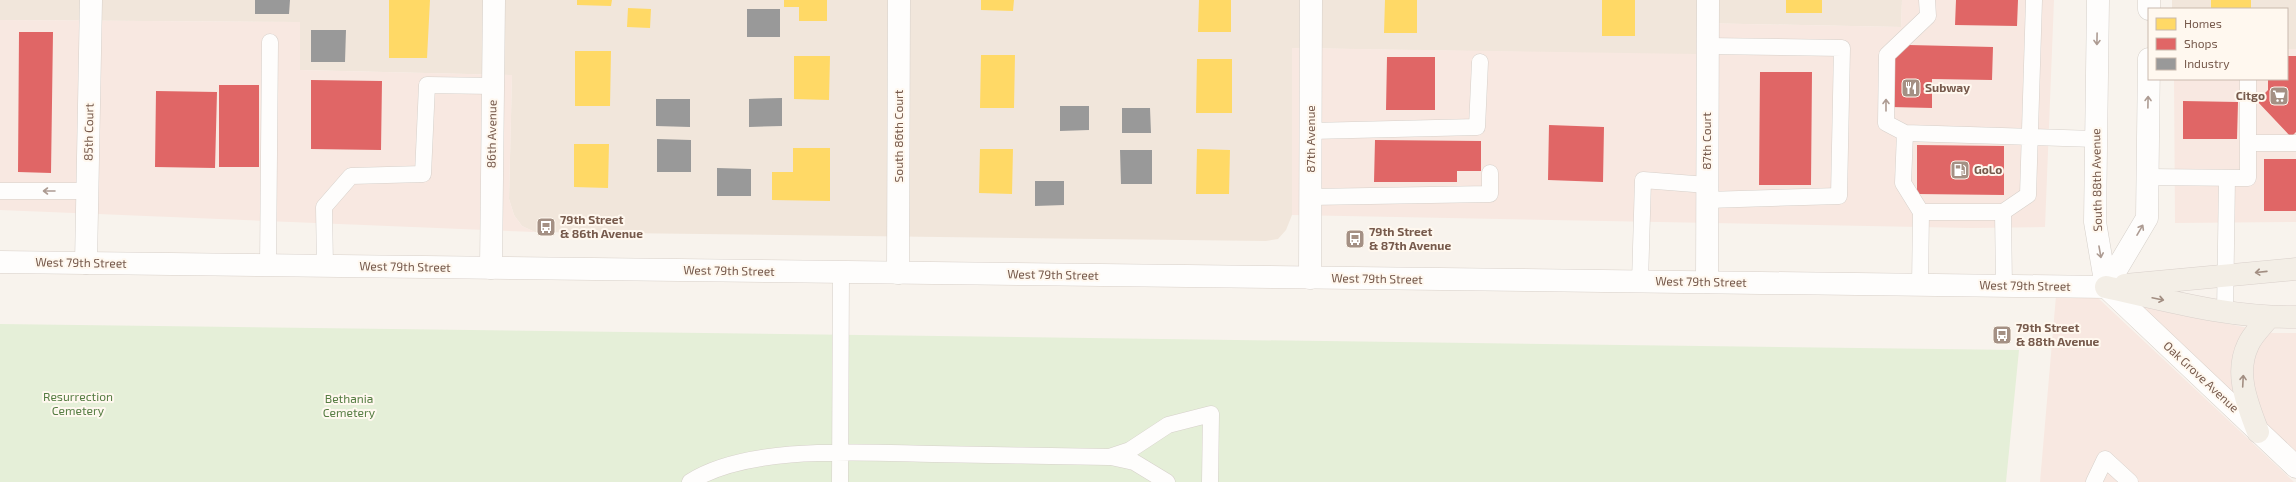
<svg xmlns="http://www.w3.org/2000/svg" width="2296" height="482" font-family="'Exo 2',sans-serif">
  <style>
    .residential { fill: #f1e6db }
    .commercial { fill: #f8e8e1 }
    .green { fill: #e5efd8 }
    .homes { fill: #ffd966 }
    .shops { fill: #e06666 }
    .industry { fill: #999 }
    .lines { fill: none; stroke-linecap: round; stroke-linejoin: round }
    .service-casing { stroke: #d6d0ca; stroke-width: 17 }
    .minor-casing { stroke: #d6d0ca; stroke-width: 23 }
    .tertiary-casing { stroke: #d6d0ca; stroke-width: 23 }
    .secondary-casing { stroke: #d8d0c9; stroke-width: 23 }
    .primary-casing { stroke: #d9d0cb; stroke-width: 23 }
    .service { stroke: #fefdfc; stroke-width: 16 }
    .minor { stroke: #fefdfc; stroke-width: 22 }
    .tertiary { stroke: #fefdfc; stroke-width: 22 }
    .secondary { stroke: #fefdfc; stroke-width: 22 }
    .primary { stroke: #f3eee6; stroke-width: 22 }
    .oneway { stroke: #ad9b92 }
    .oneway2 { stroke: #a28e82 }
    .labels { text-anchor: middle; stroke-width: 4; stroke-linejoin: round; paint-order: stroke }
    .poi-label { font-size: 12px; font-weight: bold; fill: #775a4c; stroke: #fff8ef; text-anchor: start }
    .street-label { font-size: 12px; fill: #775a4c; stroke: #fff8ef }
    .park-label { font-size: 12px; fill: #567d43; stroke: #fff8ef }
  </style>
  <rect width="100%" height="100%" fill="#f8f3ed"/>
  <!-- residential -->
  <path class="residential" d="M0 0H1902L1901 27 1697 23 1696 55 1293 48 1292 215 1286 230 1278 239 1266 241 535 232 522 226 514 215 509 199 512 75 299 70V22L0 20Z
    M2172 0H2296V49H2287V9H2172Z"/>
  <!-- commercial -->
  <path class="commercial" d="M1902 0H2054L2045 227 1971 228 1292 215V48L1696 54 1697 23 1901 27Z
    M0 20 300 22V70L512 75 509 199 514 215 522 226 535 232 0 210Z
    M2287 49H2296V222L2175 223 2174 79H2287Z
    M2056 296 2097 297 2294 482H2040Z
    M2135 305 2273 333H2296V455Z"/>
  <!-- green -->
  <path class="green" d="M0 324 2019 350 2006 482H0Z"/>
  <!-- homes -->
  <path class="homes" d="M389 0H430L427 58H389Z
    M577 0H612L611 6 577 5Z
    M784 0H827V21H799V7H784Z
    M981 0H1014L1013 11 981 10Z
    M1199 0H1231V32H1198Z
    M1385 0H1417V33H1384Z
    M1602 0H1635V36H1602Z
    M1786 0H1822V13H1786Z
    M2211 0H2251V9H2211Z
    M628 8 651 9 650 28 627 27Z
    M575 51H611L610 106H575Z
    M981 55H1015L1014 108H980Z
    M794 56H830L829 100 794 99Z
    M1197 59H1232V113H1196Z
    M574 144H609L608 188 574 187Z
    M793 148H830V201L772 200V172H793Z
    M980 149H1013L1012 194 979 193Z
    M1197 149 1230 150 1229 194H1196Z"/>
  <!-- shops -->
  <path class="shops" d="M1956 0H2018L2017 26 1955 25Z
    M19 32H53L51 173 18 172Z
    M1909 45 1993 47 1992 80 1932 79V108L1891 107 1892 58Z
    M2287 56H2296V132L2291 137 2257 101 2268 90V79H2287Z
    M1387 57H1435V110H1386Z
    M1760 72H1812L1811 185H1759Z
    M311 80 382 81 381 150 311 149Z
    M219 85H259V167H219Z
    M156 91 217 92 215 168 155 167Z
    M2183 101 2238 102 2237 139H2183Z
    M1549 125 1604 127 1603 182 1548 180Z
    M1375 140 1481 141V171H1457V182H1374Z
    M1917 145 2004 146V195L1917 194Z
    M2264 159H2296V211H2264Z"/>
  <!-- industry -->
  <path class="industry" d="M255 0H290L289 14H255Z
    M747 9H780V37H747Z
    M311 30H346L345 62H311Z
    M782 98V126L749 127V99Z
    M656 99H690V127L656 126Z
    M1060 106H1089V130L1060 131Z
    M1122 108H1150L1151 133H1122Z
    M657 139 691 140V172H657Z
    M1120 150H1152V184H1121Z
    M717 168 751 169V196H717Z
    M1035 181H1064V205L1035 206Z"/>
  <g class="lines">
    <defs>
      <path id="service" d="M1311 131 1477 127 1480 62
        M1905 133 1886 123 1887 55 1928 16 1927 0
        M2248 143H2296
        M2147 177 2248 178V79
        M0 191H88
        M1310 197 1490 194V173
        M1707 200 1839 196 1842 48 1708 46
        M1921 212 1903 183 1905 133 2095 139
        M2003 212 2028 195 2034 0
        M268 265 270 42
        M325 266 324 207 351 176 423 174 427 85 493 86
        M1640 282 1643 180 1707 185
        M1920 285 1921 212H2003L2004 286
        M2225 313 2227 178
        M1111 457 1134 462 1167 482
        M690 482C749 444 864 453 933 454 992 455 1050 456 1109 457L1130 450 1168 425 1211 414 1210 482
        M840 482 841 272
        M2094 482 2105 459 2130 482"/>
      <path id="minor" d="M86 263 91 0
        M491 268 494 0
        M898 273 899 0
        M1310 278 1311 0
        M1707 282 1708 0"/>
      <path id="tertiary" d="M2098 0 2095 222 2106 287
        M2149 9V0
        M2106 287 2147 218 2149 59"/>
      <path id="secondary" d="M0 262 2106 287 2296 467"/>
      <path id="primary" d="M2125 285 2296 269
        M2106 287C2169 301 2231 318 2296 317
        M2258 432C2248 405 2234 374 2248 345 2252 335 2262 326 2269 317"/>
    </defs>
    <!-- service casing -->
    <use href="#service" class="service-casing"/>
    <!-- minor casing -->
    <use href="#minor" class="minor-casing"/>
    <!-- tertiary casing -->
    <use href="#tertiary" class="tertiary-casing"/>
    <!-- secondary casing -->
    <use href="#secondary" class="secondary-casing"/>
    <!-- primary casing -->
    <use href="#primary" class="primary-casing"/>
    <!-- service -->
    <use href="#service" class="service"/>
    <!-- minor -->
    <use href="#minor" class="minor"/>
    <!-- tertiary -->
    <use href="#tertiary" class="tertiary"/>
    <!-- secondary -->
    <use href="#secondary" class="secondary"/>
    <!-- primary -->
    <use href="#primary" class="primary"/>
  </g>
  <!-- one-way arrows -->
  <defs><path id="oneway-shaft" d="M-6 0H5M1.5-3L5.5 0L1.5 3" fill="none" stroke-width="1.6" stroke-linecap="round" stroke-linejoin="round"/></defs>
  <g class="oneway">
    <use href="#oneway-shaft" transform="translate(2097 39) rotate(91)"/>
    <use href="#oneway-shaft" transform="translate(2148 102) rotate(-89)"/>
    <use href="#oneway-shaft" transform="translate(1886 105) rotate(-90)"/>
    <use href="#oneway-shaft" transform="translate(49 191) rotate(180)"/>
    <use href="#oneway-shaft" transform="translate(2140 230) rotate(-60)"/>
    <use href="#oneway-shaft" transform="translate(2100 252) rotate(80)"/>
  </g>
  <g class="oneway2">
    <use href="#oneway-shaft" transform="translate(2261 272) rotate(174)"/>
    <use href="#oneway-shaft" transform="translate(2158 299) rotate(12)"/>
    <use href="#oneway-shaft" transform="translate(2243 381) rotate(-87)"/>
  </g>
  <!-- icons -->
  <defs>
    <symbol id="restaurant-square" viewBox="-11 -11 22 22"><rect x="-9" y="-9" width="18" height="18" rx="4" fill="#a49084" stroke="#fff8ef"/><path d="M-5-6h1v4h1v-4h1v4h1v-4h1v5L-1.5 .5V6h-2V.5L-5-1ZM5-6V6H3V1.5H1.5Q1.5-4 5-6Z" fill="#fff"/></symbol>
    <symbol id="supermarket-square" viewBox="-11 -11 22 22"><rect x="-9" y="-9" width="18" height="18" rx="4" fill="#a49084" stroke="#fff8ef"/><path d="M-6-5.5h2.5l.6 2H6L4.5 2H-2.5L-4.4-4H-6ZM-1.5 3.2a1.3 1.3 0 1 0 .1 0ZM3 3.2a1.3 1.3 0 1 0 .1 0Z" fill="#fff"/></symbol>
    <symbol id="fuel-square" viewBox="-11 -11 22 22"><rect x="-9" y="-9" width="18" height="18" rx="4" fill="#a49084" stroke="#fff8ef"/><path d="M-5.5-6h7V0h2V4h1.3V-2.5L3-4.5l.8-.8L6-3V5H2.5V1h-1V6h-7ZM-4.2-4.7v3.2H.2V-4.7Z" fill="#fff"/></symbol>
    <symbol id="bus-square" viewBox="-11 -11 22 22"><rect x="-9" y="-9" width="18" height="18" rx="4" fill="#a49084" stroke="#fff8ef"/><path d="M-5-6H5V4H4V6H2V4H-2V6H-4V4H-5ZM-3.5-4V0h7V-4ZM-3.5 1.2v1.5H-2V1.2ZM2 1.2v1.5H3.5V1.2Z" fill="#fff"/></symbol>
  </defs>
  <g fill-rule="evenodd">
    <use href="#restaurant-square" x="1900" y="77" width="22" height="22"/>
    <use href="#supermarket-square" x="2268" y="85" width="22" height="22"/>
    <use href="#fuel-square" x="1949" y="159" width="22" height="22"/>
    <use href="#bus-square" x="535" y="216" width="22" height="22"/>
    <use href="#bus-square" x="1344" y="228" width="22" height="22"/>
    <use href="#bus-square" x="1991" y="324" width="22" height="22"/>
  </g>
  <g class="labels">
    <!-- poi labels -->
    <g class="poi-label">
      <text x="1925" y="92">Subway</text>
      <text x="2265" y="100" text-anchor="end">Citgo</text>
      <text x="1974" y="174">GoLo</text>
      <text x="560" y="224">79th Street<tspan x="560" dy="14">&amp; 86th Avenue</tspan></text>
      <text x="1369" y="236">79th Street<tspan x="1369" dy="14">&amp; 87th Avenue</tspan></text>
      <text x="2016" y="332">79th Street<tspan x="2016" dy="14">&amp; 88th Avenue</tspan></text>
    </g>
    <!-- street labels -->
    <g class="street-label">
      <text transform="translate(89 132) rotate(-89)" y="4">85th Court</text>
      <text transform="translate(492 134) rotate(-89)" y="4">86th Avenue</text>
      <text transform="translate(899 136) rotate(-90)" y="4">South 86th Court</text>
      <text transform="translate(1311 139) rotate(-90)" y="4">87th Avenue</text>
      <text transform="translate(1707 141) rotate(-90)" y="4">87th Court</text>
      <text transform="translate(2097 180) rotate(-91)" y="4">South 88th Avenue</text>
      <text transform="translate(81 263) rotate(1)" y="4">West 79th Street</text>
      <text transform="translate(405 267) rotate(1)" y="4">West 79th Street</text>
      <text transform="translate(729 271) rotate(1)" y="4">West 79th Street</text>
      <text transform="translate(1053 275) rotate(1)" y="4">West 79th Street</text>
      <text transform="translate(1377 279) rotate(1)" y="4">West 79th Street</text>
      <text transform="translate(1701 282) rotate(1)" y="4">West 79th Street</text>
      <text transform="translate(2025 286) rotate(1)" y="4">West 79th Street</text>
      <text transform="translate(2201 377) rotate(43)" y="4">Oak Grove Avenue</text>
    </g>
    <!-- park labels -->
    <g class="park-label">
      <text x="78" y="401">Resurrection<tspan x="78" dy="14">Cemetery</tspan></text>
      <text x="349" y="403">Bethania<tspan x="349" dy="14">Cemetery</tspan></text>
    </g>
  </g>
  <!-- legend -->
  <rect x="2148" y="8" width="140" height="72" fill="#fff8ef" stroke="#c9b9ae"/>
  <rect x="2156" y="18" width="20" height="12" fill="#ffd966" stroke="#c9b9ae"/>
  <text x="2184" y="28" font-size="12" fill="#775a4c">Homes</text>
  <rect x="2156" y="38" width="20" height="12" fill="#e06666" stroke="#c9b9ae"/>
  <text x="2184" y="48" font-size="12" fill="#775a4c">Shops</text>
  <rect x="2156" y="58" width="20" height="12" fill="#999999" stroke="#c9b9ae"/>
  <text x="2184" y="68" font-size="12" fill="#775a4c">Industry</text>
</svg>
